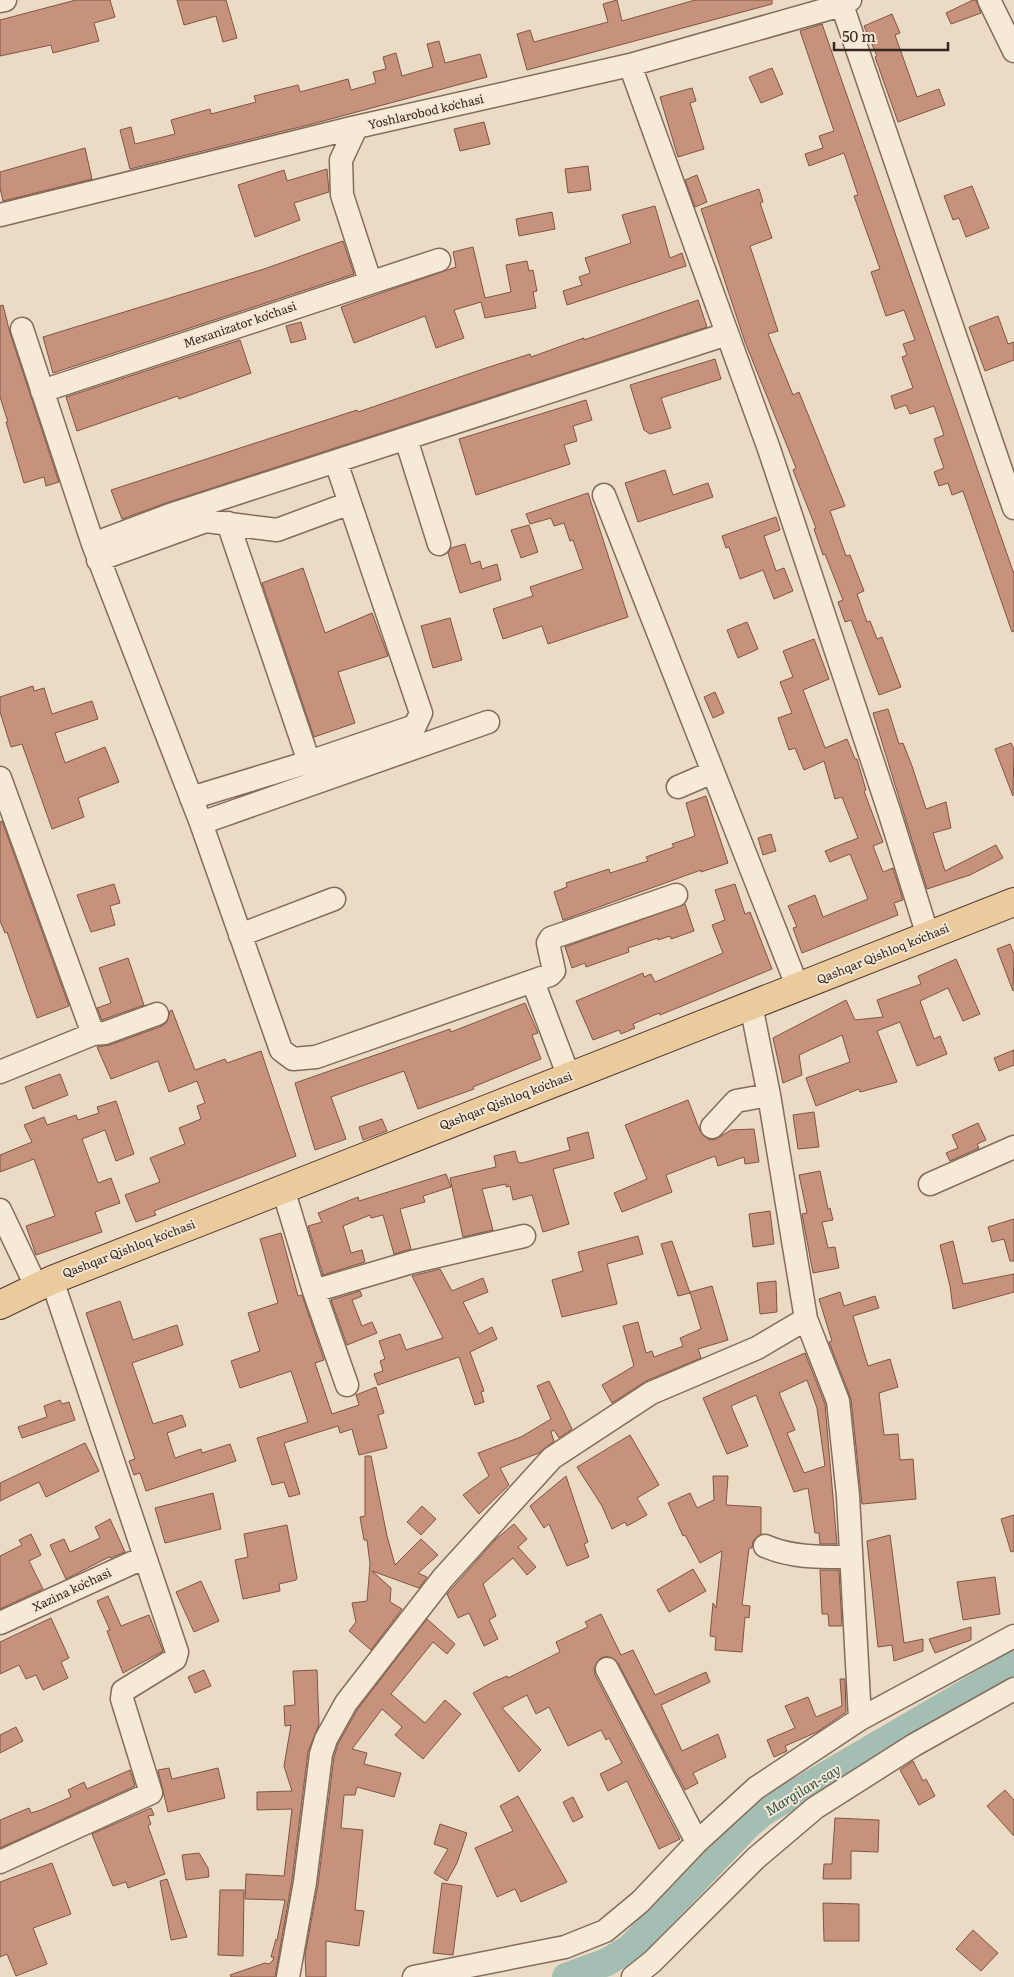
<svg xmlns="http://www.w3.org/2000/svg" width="1014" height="1977" font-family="Literata,serif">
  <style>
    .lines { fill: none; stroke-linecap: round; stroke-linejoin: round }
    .river { stroke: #a5beb4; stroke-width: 28 }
    .building { fill: #c6927c; stroke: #815443; fill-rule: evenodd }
    .minor-casing { stroke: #846c5c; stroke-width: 25 }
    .major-casing { stroke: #523b30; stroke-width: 30 }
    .minor { stroke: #f6e9d6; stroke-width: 22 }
    .major { stroke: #ebca9e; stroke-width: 28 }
    .labels { text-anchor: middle; stroke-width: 4; stroke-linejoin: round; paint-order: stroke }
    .street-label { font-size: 12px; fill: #35271f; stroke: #f3e6d3 }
    .water-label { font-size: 14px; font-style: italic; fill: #2f544d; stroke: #f3e6d3 }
  </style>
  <rect width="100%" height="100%" fill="#ebdac4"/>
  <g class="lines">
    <!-- river -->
    <path class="river" d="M566 1977 607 1962 630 1948 748 1825 765 1811 1014 1665"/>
  </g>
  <!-- building -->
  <path class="building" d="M76 0H110L115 17 94 23 99 41 53 53 51 45 0 56V20Z
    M177 0H226L237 38 223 42 216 16 184 25Z
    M617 0 622 21 695 0H772V4L527 70 517 34 530 30 534 42 608 22 603 4Z
    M973 0H976L981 13 951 24 946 13Z
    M892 14 900 33 895 35 917 97 939 89 945 105 898 122 875 57 877 56 864 26Z
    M822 24 1014 574V631L1012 632 963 491 952 495 948 483 939 486 934 472 944 468 934 439 944 435 934 406 910 414 906 405 895 409 891 396 913 388 902 357 907 355 903 344 915 340 904 310 886 316 871 272 880 269 854 196 858 195 844 153 809 166 805 154 823 148 819 136 834 131 800 31Z
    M439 41 445 63 480 54 487 77 312 124 130 169 120 130 131 127 135 144 175 134 171 120 210 109 211 114 256 102 254 96 298 85 300 92 348 79 351 90 376 83 373 72 386 69 383 57 396 53 402 76 433 67 427 44Z
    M772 68 783 94 761 103 749 77Z
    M692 88 696 101 690 103 704 149 678 157 660 97Z
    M484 122 490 144 460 151 454 129Z
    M85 148 92 179 3 201 0 188V172Z
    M588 166 591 190 568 193 565 169Z
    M327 169 329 192 294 203 300 220 255 237 238 185 284 170 287 181Z
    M697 175 707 202 695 207 685 180Z
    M972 186 989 228 966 237 959 218 953 220 944 196Z
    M759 189 763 202 760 203 772 238 750 246 778 331 768 334 793 395 799 392 845 506 830 511 846 556 850 555 864 591 857 594 867 622 870 621 877 639 882 637 901 687 879 695 851 620 845 622 838 602 843 600 825 554 823 555 814 529 816 528 793 470 796 468 745 342 701 209Z
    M655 206 670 258 682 253 686 266 567 305 563 291 582 285 579 277 590 273 585 258 631 243 622 215Z
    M552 212 555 229 519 236 516 219Z
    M343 241 354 274 53 373 43 337 264 269Z
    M473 247 485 298 511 292 506 265 527 261 529 271 533 270 537 291 533 292 536 308 485 318 481 302 454 310 464 338 436 348 425 316 354 343 341 307 456 267 453 252Z
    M698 300 707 327 166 503 122 519 111 490 357 410 358 412 486 368 530 354 531 357 584 338V340Z
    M3 305 10 333 59 482 46 486 44 477 24 483 6 422H8L0 397V306Z
    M998 316 1008 344 1014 342V360L985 371 969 327Z
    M301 322 306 339 291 343 286 326Z
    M240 340 251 373 179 399 178 396 77 431 66 397Z
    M715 359 721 379 661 398 671 428 650 434 644 430 630 385Z
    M586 400 592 420 573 426 577 441 564 445 570 464 476 495 459 439Z
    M665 470 673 495 708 483 713 497 638 522 625 483Z
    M588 493 628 617 548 644 542 626 503 639 493 609 533 596 530 587 583 569 573 540 570 541 564 523 554 526 551 518 530 524 526 514Z
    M776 517 780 530 764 536 776 571 784 568 793 591 774 599 763 570 740 579 729 547 726 548 722 536Z
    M529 525 538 552 521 558 511 530Z
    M465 544 471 564 480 561 482 569 497 564 501 580 460 593 448 553 451 548Z
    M303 568 325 633 372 613 388 656 338 672 355 723 314 737 262 583Z
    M450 618 462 660 433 668 421 626Z
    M747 622 758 649 738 658 727 630Z
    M814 639 829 679 803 690 825 748 847 739 855 759H857L866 790 864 791 883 842 873 846 883 872 893 868 903 900 894 903 898 915 802 953 793 928 797 927 788 906 815 895 823 917 868 899 850 854 830 862 825 851 858 838 842 797 835 799 824 761 804 770 795 748 789 750 778 718 792 713 780 682 793 677 783 651Z
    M33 686 34 691 44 688 52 714 92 701 98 719 55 733 65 763 105 747 119 782 78 798 84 817 52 829 22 744 11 747 0 712V697Z
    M715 692 724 713 713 718 704 697Z
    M888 709 899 744 903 743 912 766 926 809 946 802 951 828 933 833 945 871 996 845 1003 858 970 875 927 889 873 713Z
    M1011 743 1014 749 1013 796 995 749Z
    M706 796 728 863 701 872V870L563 920 554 892 567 887 566 883 609 869 610 873 648 861 646 857 674 847 672 844 695 836 686 803Z
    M2 821 69 1006 37 1018 7 932 5 933 0 921V822Z
    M771 834 776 851 763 855 758 838Z
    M114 884 120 903 110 906 115 925 91 932 77 895Z
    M735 884 745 914 750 912 772 969 660 1015 659 1013 633 1024 635 1028 621 1034 619 1030 593 1040 576 1001 643 973 644 977 651 974 655 982 723 953 712 925 725 920 715 890Z
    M685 904 694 931 671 939 670 936 658 940V938L628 948 629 952 586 967 585 963 572 968 565 947Z
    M1010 944 1014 954 1013 991 997 949Z
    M128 958 144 1005 102 1020 97 1008 111 1003 99 968Z
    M956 959 980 1014 963 1021 948 988 920 1001 934 1039 940 1036 947 1054 917 1066 900 1022 877 1031 897 1082 860 1092 859 1089 816 1106 806 1078 850 1062 842 1035 799 1055 802 1075 783 1083 773 1038 846 1000 855 1020 883 1017 877 1000 921 984 918 976Z
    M525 1003 538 1033 532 1035 541 1059 473 1087 474 1089 418 1109 404 1071 331 1097 346 1139 315 1150 295 1083 450 1029 451 1032Z
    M172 1010 195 1070 225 1059 227 1063 261 1051 296 1156 154 1211 156 1215 136 1222 125 1195 160 1182 150 1158 185 1144 179 1128 201 1119 197 1106 205 1103 197 1081 169 1092 158 1061 111 1079 97 1047 110 1045 162 1026 167 1022 170 1011Z
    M1014 1050V1065L999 1071 994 1058Z
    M60 1074 68 1095 33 1109 25 1087Z
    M688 1100 700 1131 709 1140 716 1139 731 1130 754 1129 759 1162 745 1164 744 1157 718 1166 715 1156 666 1175 672 1192 622 1212 614 1193 647 1179 625 1125Z
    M116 1101 134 1154 116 1161 105 1130 82 1139 98 1183 111 1178 120 1203 95 1212 102 1232 36 1255 26 1226 55 1216 34 1159 0 1172V1155L32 1142 24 1125 44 1117 47 1125 76 1115 78 1120 99 1113 97 1107Z
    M814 1112 819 1147 798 1149 793 1115Z
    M382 1119 387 1131 363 1140 359 1127Z
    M978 1123 986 1140 977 1144 979 1148 950 1161 946 1153 958 1148 952 1135Z
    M588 1132 594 1158 553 1169 569 1224 543 1232 532 1195 513 1200 510 1186 506 1187V1184L482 1189 493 1230 463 1237 450 1178 496 1167 494 1156 515 1151 518 1162 522 1163 570 1150 567 1138Z
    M820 1171 828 1209 830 1208 833 1220 822 1222 828 1248 835 1247 839 1268 813 1273 802 1214 807 1213 799 1175Z
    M446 1174 451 1187 423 1196 425 1202 400 1209 411 1249 394 1254 383 1215 371 1218 370 1215 343 1226 351 1253 362 1250 365 1262 323 1275 308 1226 322 1222 318 1213 358 1197 359 1201Z
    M770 1211 774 1244 753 1247 749 1214Z
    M1014 1219V1261H1010L1004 1239 992 1242 988 1227Z
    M281 1233 298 1296 302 1295 324 1360 315 1363 332 1414 359 1405 356 1395 376 1387 384 1413 378 1415 387 1448 359 1455 352 1429 340 1433 338 1426 284 1443 300 1494 289 1497 284 1482 272 1485 257 1438 308 1422 291 1371 240 1388 231 1361 260 1351 248 1313 278 1303 260 1239Z
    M638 1236 643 1254 607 1264 617 1304 562 1317 552 1280 583 1271 578 1252Z
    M672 1241 690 1293 678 1296 661 1244Z
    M953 1241 963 1284 1014 1274V1292L953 1309 950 1286 940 1245Z
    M440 1269 452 1291 483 1278 488 1292 463 1302 479 1334 492 1327 497 1339 470 1352 484 1391 481 1392 484 1402 475 1405 459 1357 378 1385 374 1374 383 1371 380 1361 385 1359 379 1341 400 1334 406 1350 443 1338 412 1276Z
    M776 1281 777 1312 760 1314 757 1283Z
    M712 1286 728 1340 698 1349 701 1358 646 1381 612 1403 602 1385 634 1366 623 1326 638 1322 646 1353 652 1351 654 1357 683 1346 680 1338 701 1329 690 1292Z
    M360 1291 362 1296 352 1300 362 1326 372 1322 377 1333 347 1345 331 1300Z
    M840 1292 844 1306 875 1296 879 1308 853 1316 868 1366 890 1359 898 1387 879 1393 884 1435 898 1434 900 1460 913 1459 916 1499 862 1504 851 1399 829 1342 832 1341 819 1299Z
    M120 1301 133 1340 177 1325 183 1345 132 1363 153 1424 182 1415 186 1426 167 1433 175 1458 201 1449 202 1453 230 1444 236 1461 146 1491 140 1473 134 1475 129 1461 135 1459 86 1313Z
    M805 1353 825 1404 837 1544H820L819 1533H815L808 1488 794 1492 756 1395 731 1406 748 1446 727 1454 703 1398ZM807 1380 817 1408 825 1466 804 1473 787 1433 795 1430 779 1393Z
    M549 1381 572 1429 559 1438 554 1430 551 1432 554 1441 539 1453 500 1468 509 1485 479 1514 463 1495 489 1476 478 1453 521 1437 551 1419 537 1386Z
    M60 1400 62 1404 69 1402 75 1420 22 1438 18 1427 47 1417 44 1406Z
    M630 1435 659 1485 637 1498 647 1515 627 1526 625 1522 612 1529 602 1506 577 1467Z
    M85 1443 99 1471 46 1497 39 1482 0 1501V1483Z
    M365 1456H371L387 1536 395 1565 421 1539 438 1555 418 1573 427 1577 419 1588 372 1571 391 1588 390 1602 402 1609 371 1650 349 1631 356 1622 352 1603 367 1601 370 1564 367 1540H364L360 1517 365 1516Z
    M566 1476 588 1542 584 1544 589 1557 567 1566 549 1524 544 1528 530 1506Z
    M713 1476H728L726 1505 761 1507V1534L753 1541 752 1548H749L742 1605 750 1606 749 1618 745 1617 742 1652 715 1650 716 1637 710 1636 713 1603 716 1608 722 1551 700 1563 685 1535 683 1536 668 1503 690 1493 697 1508 714 1500Z
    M213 1493 221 1529 165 1543 155 1508Z
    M422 1506 436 1519 421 1535 407 1522Z
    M1014 1515V1551L1011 1552 1001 1519Z
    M110 1519 125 1552 110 1558 109 1557 66 1579 50 1545 64 1539 70 1552 100 1538 95 1527Z
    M514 1524 527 1539 518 1547 536 1567 527 1575 513 1558 483 1584 496 1616 489 1620 498 1639 484 1646 469 1613 458 1618 447 1594 496 1539Z
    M287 1525 297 1578 296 1580 279 1584 280 1591 243 1599 235 1560 248 1557 244 1534Z
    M31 1534 41 1555 29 1561 43 1589 0 1609V1556L22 1545 19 1540Z
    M890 1535 904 1643 923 1639V1651L894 1661 892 1645 878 1647 867 1541Z
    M693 1569 706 1591 669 1612 657 1590Z
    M820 1570H839L842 1626H829L828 1614H822Z
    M995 1577 1000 1614 963 1620 957 1582Z
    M201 1581 219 1621 194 1632 176 1592Z
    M108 1596 121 1626 149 1615 163 1651 123 1673 107 1631 110 1630 97 1601Z
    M601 1614 621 1655 633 1650 655 1695 706 1672 710 1682 661 1705 682 1751 718 1734 726 1757 693 1773 698 1783 685 1790 618 1663 607 1656 601 1658 594 1668 595 1675 680 1839 659 1849 627 1781 608 1791 600 1774 622 1763 609 1738 606 1740 601 1730 568 1746 549 1707 536 1714 527 1695 502 1708 541 1750 519 1772 473 1693 493 1682 507 1676 508 1678 560 1652 556 1642 588 1627 585 1622Z
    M51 1618 69 1658 61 1662 68 1678 43 1690 36 1675 26 1679 19 1665 0 1674V1642Z
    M427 1619 455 1644 447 1654 433 1642 391 1694 425 1723 445 1700 461 1714 423 1759 395 1735 402 1727 382 1709 352 1749 367 1753 364 1764 401 1773 394 1797 357 1787 355 1795H344L341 1828 363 1830 355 1910 364 1911 359 1946 326 1941V1977H306L305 1955 318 1884 334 1757 338 1744 357 1710Z
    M971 1627V1640L935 1653 929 1639Z
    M204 1670 211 1686 195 1693 188 1677Z
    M317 1670 319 1724 308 1752 292 1880 275 1977H231L230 1975 265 1963 269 1964 273 1960 274 1957H271L276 1939 277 1940 285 1900 245 1899 246 1874 284 1876 292 1809 257 1810V1792L292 1791 284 1766 291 1725 285 1726 284 1706 295 1705 293 1671Z
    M840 1679H845L846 1712 817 1732 785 1746 787 1751 774 1757 767 1740 795 1728 785 1706 808 1697 816 1717 842 1706Z
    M16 1727 23 1741 0 1753V1735Z
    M913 1761 923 1781 926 1779 935 1796 919 1805 900 1770Z
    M169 1768 172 1779 218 1768 225 1798 168 1812 158 1770Z
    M130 1770 135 1786 0 1848V1820L29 1808 31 1813 41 1810 71 1797 68 1790 84 1782 87 1789Z
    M1005 1790 1014 1800V1836L987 1806Z
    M518 1796 567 1882 521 1902 515 1889 497 1897 475 1848 513 1831 500 1806Z
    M573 1797 583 1817 573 1822 563 1802Z
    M151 1808 154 1815 148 1816 151 1824 148 1826 165 1874 128 1888 126 1882 113 1886 92 1834Z
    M835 1818 879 1820 878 1852 851 1851V1879H823L824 1864H832Z
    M440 1824 467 1833 457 1863 447 1881 434 1873 448 1849 434 1844Z
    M199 1853 208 1868 209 1877 186 1880 182 1855Z
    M52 1863 71 1914 33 1928 47 1964 16 1976 7 1954 0 1957V1882Z
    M167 1879 187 1937 171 1940 160 1881Z
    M442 1883 462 1886 453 1955 433 1953Z
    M220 1890H244L243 1956 218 1955Z
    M823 1903 859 1904V1941H824Z
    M973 1930 998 1953 981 1971 956 1949Z"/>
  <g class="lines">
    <defs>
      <path id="minor" d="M989 0 1014 51
        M0 1 5 0
        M842 5 1014 508
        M630 65 769 449 889 811 928 936
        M356 128 341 160 342 195 370 281
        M0 215 352 128 630 65 842 5 850 0
        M22 329 93 544 170 515 727 334
        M42 391 439 260
        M406 439 439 544
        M604 495 798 988
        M228 523 309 762
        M93 544 201 823 281 1050 293 1059 316 1057 550 975 554 971 548 943 551 938 676 895
        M98 560 206 521 277 530 350 503
        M0 778 93 1034 0 1072
        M678 787 713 772
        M191 798 309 762 415 726 421 713 336 462
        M201 823 488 722
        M240 935 334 899
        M533 982 569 1077
        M751 1005 769 1095 806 1319 838 1401 848 1496 860 1719
        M93 1034 105 1033 157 1014
        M712 1127 736 1101 769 1095
        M930 1184 1014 1147
        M283 1189 314 1291
        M0 1210 36 1286
        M347 1385 314 1291 412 1262 524 1236
        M765 1546C792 1558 822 1557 851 1557
        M0 1623 145 1557
        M607 1669 697 1842
        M0 1862 151 1793 122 1699 123 1691 175 1659 177 1652 52 1280
        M288 1977 305 1882 321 1754 326 1739 346 1703 443 1578 552 1458 651 1393 757 1348 806 1319
        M414 1977 565 1947 605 1931 640 1902 697 1842 756 1788 860 1719 1014 1636
        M633 1977 652 1962 756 1858 815 1808 914 1745 1014 1689"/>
      <path id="major" d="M0 1305 52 1280 1014 902"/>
    </defs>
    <!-- minor casing -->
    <use href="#minor" class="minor-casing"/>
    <!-- major casing -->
    <use href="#major" class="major-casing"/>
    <!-- minor -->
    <use href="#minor" class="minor"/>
    <!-- major -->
    <use href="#major" class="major"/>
  </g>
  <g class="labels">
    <!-- street labels -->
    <g class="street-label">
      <text transform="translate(426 112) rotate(-13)" y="4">Yoshlarobod koʻchasi</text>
      <text transform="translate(240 325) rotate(-19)" y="4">Mexanizator koʻchasi</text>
      <text transform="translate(883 954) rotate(-22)" y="4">Qashqar Qishloq koʻchasi</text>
      <text transform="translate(506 1101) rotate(-21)" y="4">Qashqar Qishloq koʻchasi</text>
      <text transform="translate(129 1249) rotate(-21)" y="4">Qashqar Qishloq koʻchasi</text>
      <text transform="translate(72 1590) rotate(-25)" y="4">Xazina koʻchasi</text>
    </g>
    <!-- water labels -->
    <g class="water-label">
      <text transform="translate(803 1790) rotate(-31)" y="5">Margilan-say</text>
    </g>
  </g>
  <!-- scale -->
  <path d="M834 42v8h114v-8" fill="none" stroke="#35271f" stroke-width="2.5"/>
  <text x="842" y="42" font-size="15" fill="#35271f" stroke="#f3e6d3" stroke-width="4" paint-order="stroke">50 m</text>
</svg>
